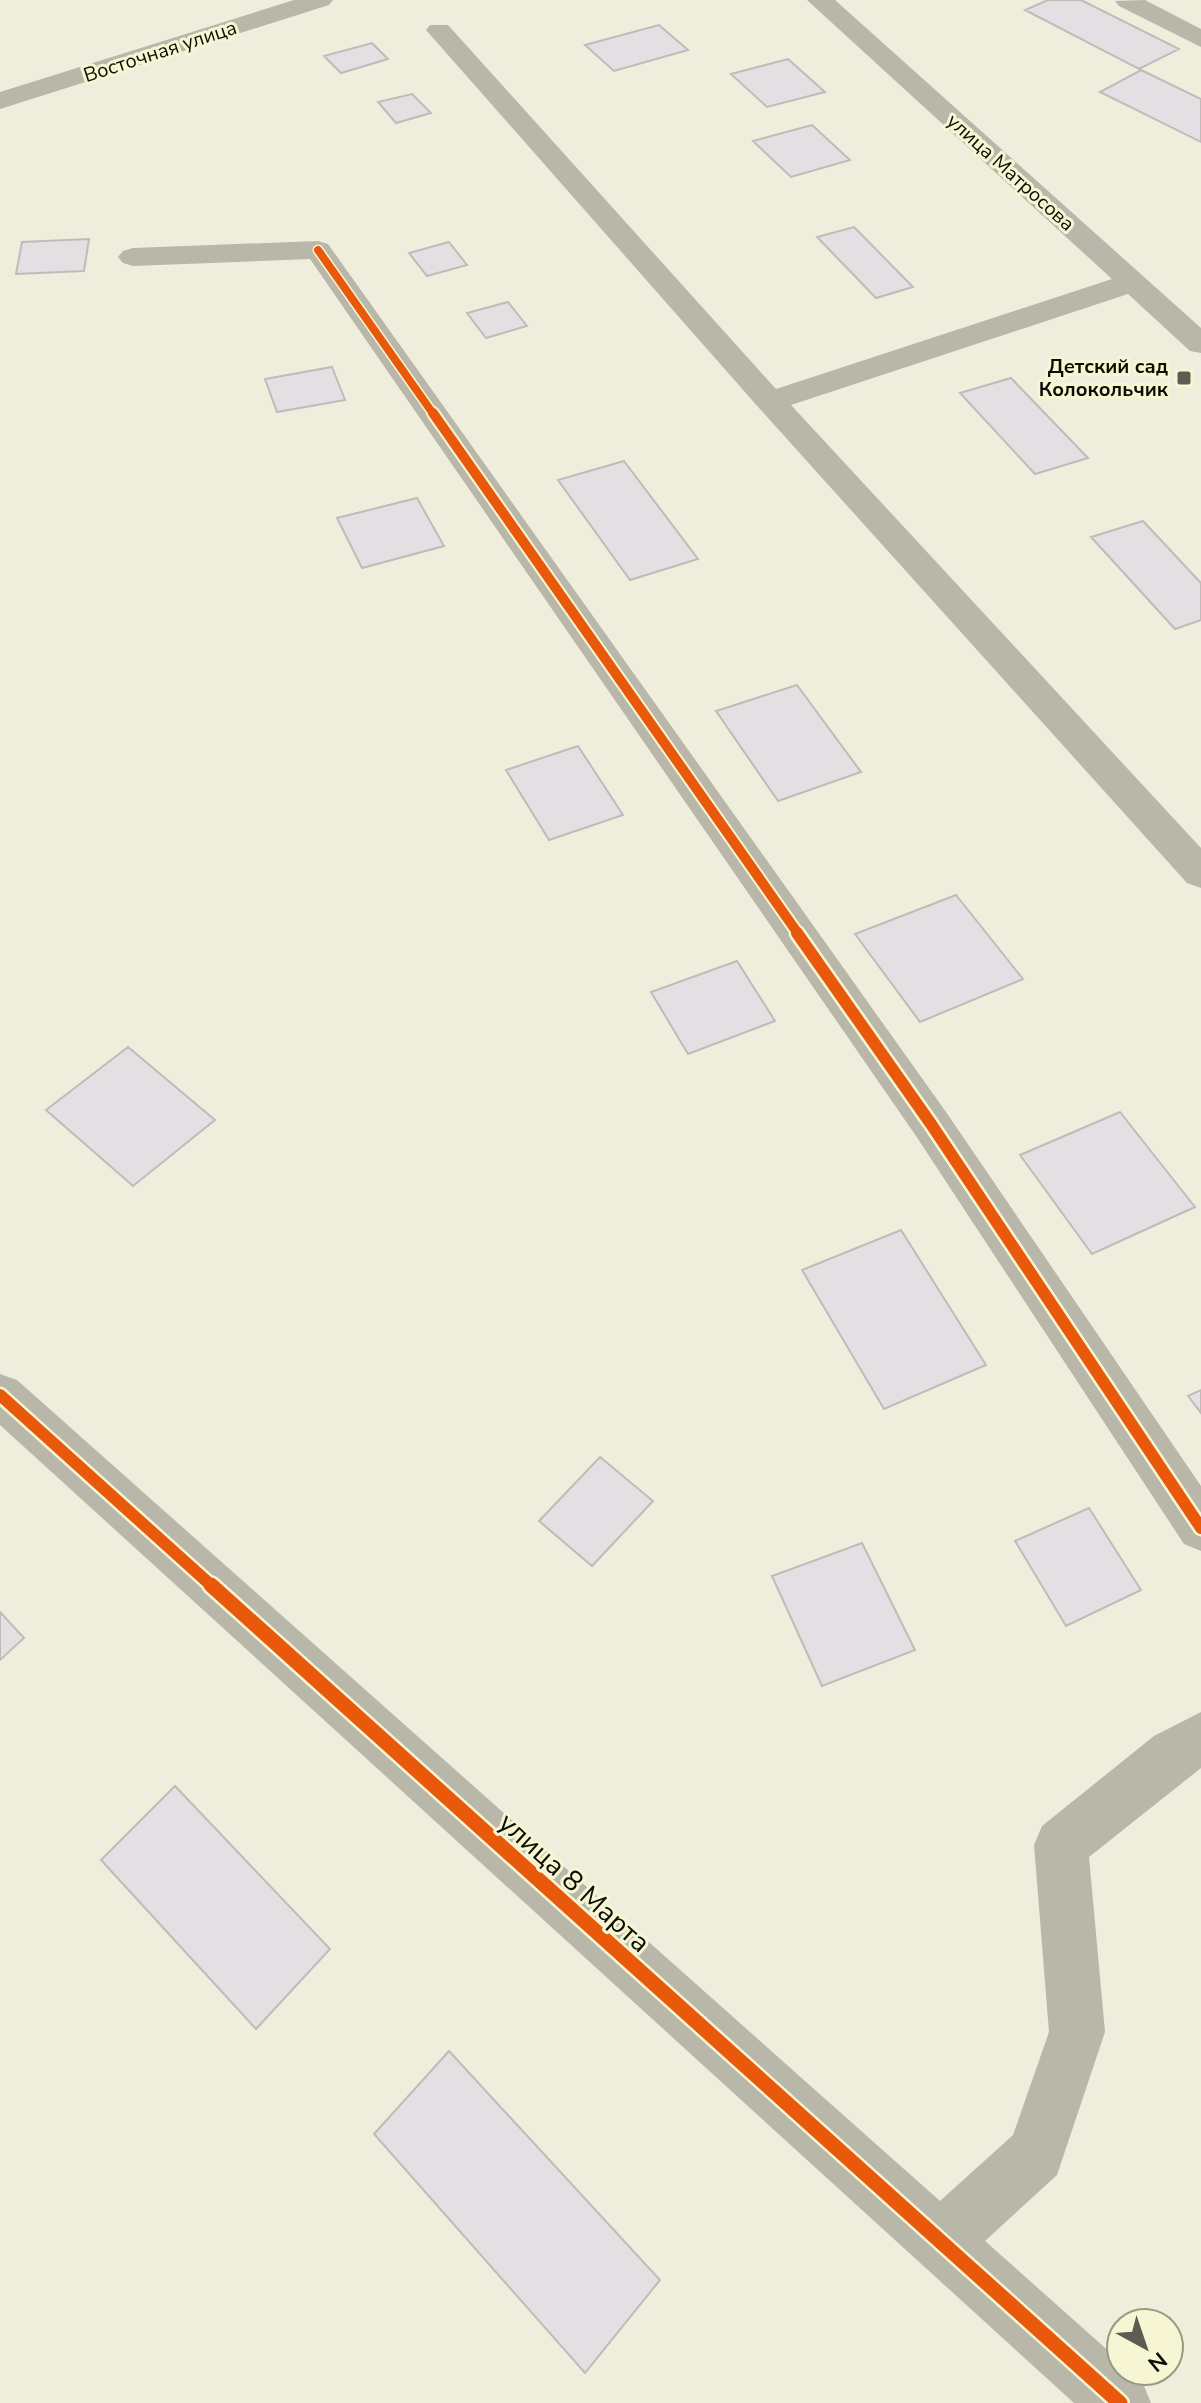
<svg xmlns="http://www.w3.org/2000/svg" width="1201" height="2403" font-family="'Nunito Sans',sans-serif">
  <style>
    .building { fill: #e3dfe3; stroke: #bebcb9; stroke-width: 2 }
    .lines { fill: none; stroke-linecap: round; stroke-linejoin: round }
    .minor { fill: #b8b7aa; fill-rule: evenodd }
    .cycleway-far3-casing { stroke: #f7f6d4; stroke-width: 11 }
    .cycleway-far2-casing { stroke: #f7f6d4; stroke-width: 14 }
    .cycleway-far1-casing { stroke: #f7f6d4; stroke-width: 17 }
    .cycleway-casing { stroke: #f7f6d4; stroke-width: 20 }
    .cycleway-far3 { stroke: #e8590c; stroke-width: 8 }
    .cycleway-far2 { stroke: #e8590c; stroke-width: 10 }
    .cycleway-far1 { stroke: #e8590c; stroke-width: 12 }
    .cycleway { stroke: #e8590c; stroke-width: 15 }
    .poi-dot { fill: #5d5c50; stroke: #f7f6d4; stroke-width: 3 }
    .labels { text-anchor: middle; stroke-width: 6; stroke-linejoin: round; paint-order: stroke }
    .far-street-label { font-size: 20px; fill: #0e0e04; stroke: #f7f6d4 }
    .far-poi-label { font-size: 20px; font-weight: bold; fill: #0e0e04; stroke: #f7f6d4; text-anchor: end }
    .near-street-label { font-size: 28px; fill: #0e0e04; stroke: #f7f6d4 }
  </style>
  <rect width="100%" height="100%" fill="#efeedc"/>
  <!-- building -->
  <path class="building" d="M1048 0H1081L1179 49 1139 69 1025 10Z
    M659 25 688 50 614 71 585 45Z
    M372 43 388 59 341 73 324 56Z
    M788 59 825 92 767 107 731 74Z
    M1141 70 1201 99V142L1100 92Z
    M412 94 431 113 396 123 378 102Z
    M812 125 850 160 791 177 753 141Z
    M854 227 913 287 876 298 817 237Z
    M89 239 84 271 16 274 22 242Z
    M449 242 467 265 427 276 409 253Z
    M508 302 527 326 486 338 467 313Z
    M332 367 345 400 277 412 265 379Z
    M1011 378 1088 458 1035 474 960 393Z
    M624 461 698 559 630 580 558 480Z
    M417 498 444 546 362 568 337 518Z
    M1143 521 1201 583V620L1175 629 1091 537Z
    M797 685 861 772 778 801 716 711Z
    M578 746 623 815 549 840 506 770Z
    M956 895 1023 979 920 1022 855 934Z
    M737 961 775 1021 688 1054 651 992Z
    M128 1047 215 1120 133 1186 46 1110Z
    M1120 1112 1195 1207 1092 1254 1020 1155Z
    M901 1230 986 1365 884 1409 802 1270Z
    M1201 1390V1413L1188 1396Z
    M600 1457 653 1501 592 1566 539 1521Z
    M1089 1508 1141 1590 1066 1626 1015 1541Z
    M862 1543 915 1650 822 1686 772 1576Z
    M0 1612 24 1638 0 1660Z
    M175 1786 330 1949 256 2029 101 1860Z
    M449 2051 660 2280 585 2373 374 2134Z"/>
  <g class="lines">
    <!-- minor -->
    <path class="minor" d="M294 0H333L329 5 0 109V92Z
      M807 0H835L1201 328V353L1190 351 1128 294 791 405 1201 848V888L1187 883 759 408 426 30 430 25H448L776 389 1112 279Z
      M1145 0 1201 29V47L1119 6 1115 1Z
      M318 241 328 244 946 1112 1201 1486V1551L1184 1544 916 1136 310 259 133 266 123 263 118 257 123 251 133 248Z
      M0 1374 17 1380 940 2201 1013 2135 1049 2032 1034 1845 1042 1826 1154 1736 1201 1712V1768L1089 1857 1105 2032 1057 2175 985 2241 1121 2362V2371H1131L1142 2381 1151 2403H1074L0 1425Z"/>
    <defs>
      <path id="cycleway-far3" d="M318 250 434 415"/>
      <path id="cycleway-far2" d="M433 413 799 935"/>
      <path id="cycleway-far1" d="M797 933 931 1124 1201 1528
        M0 1395 213 1587"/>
      <path id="cycleway" d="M211 1585 1120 2403"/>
    </defs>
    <!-- cycleway-far3 casing -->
    <use href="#cycleway-far3" class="cycleway-far3-casing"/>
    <!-- cycleway-far2 casing -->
    <use href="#cycleway-far2" class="cycleway-far2-casing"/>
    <!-- cycleway-far1 casing -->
    <use href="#cycleway-far1" class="cycleway-far1-casing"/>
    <!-- cycleway casing -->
    <use href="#cycleway" class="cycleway-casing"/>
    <!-- cycleway-far3 -->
    <use href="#cycleway-far3" class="cycleway-far3"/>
    <!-- cycleway-far2 -->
    <use href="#cycleway-far2" class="cycleway-far2"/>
    <!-- cycleway-far1 -->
    <use href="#cycleway-far1" class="cycleway-far1"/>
    <!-- cycleway -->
    <use href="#cycleway" class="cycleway"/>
  </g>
  <!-- markers -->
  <rect class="poi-dot" x="1176" y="370" width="16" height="16" rx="4"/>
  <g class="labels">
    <!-- far-street labels -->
    <g class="far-street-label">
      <text transform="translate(160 51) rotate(-18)" y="7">Восточная улица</text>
      <text transform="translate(1011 172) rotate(42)" y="7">улица Матросова</text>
    </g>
    <!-- far-poi labels -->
    <g class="far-poi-label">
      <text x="1168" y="373">Детский сад<tspan x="1168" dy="23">Колокольчик</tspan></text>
    </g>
    <!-- near-street labels -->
    <g class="near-street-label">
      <text transform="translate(575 1882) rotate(42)" y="10">улица 8 Марта</text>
    </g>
  </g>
  <!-- north arrow -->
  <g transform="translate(1145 2347) rotate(140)"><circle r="38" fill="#f7f6d4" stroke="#9a9981" stroke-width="2"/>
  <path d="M0-6L14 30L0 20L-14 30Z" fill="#5d5c50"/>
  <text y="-12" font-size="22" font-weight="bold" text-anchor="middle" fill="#0e0e04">N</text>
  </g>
</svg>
